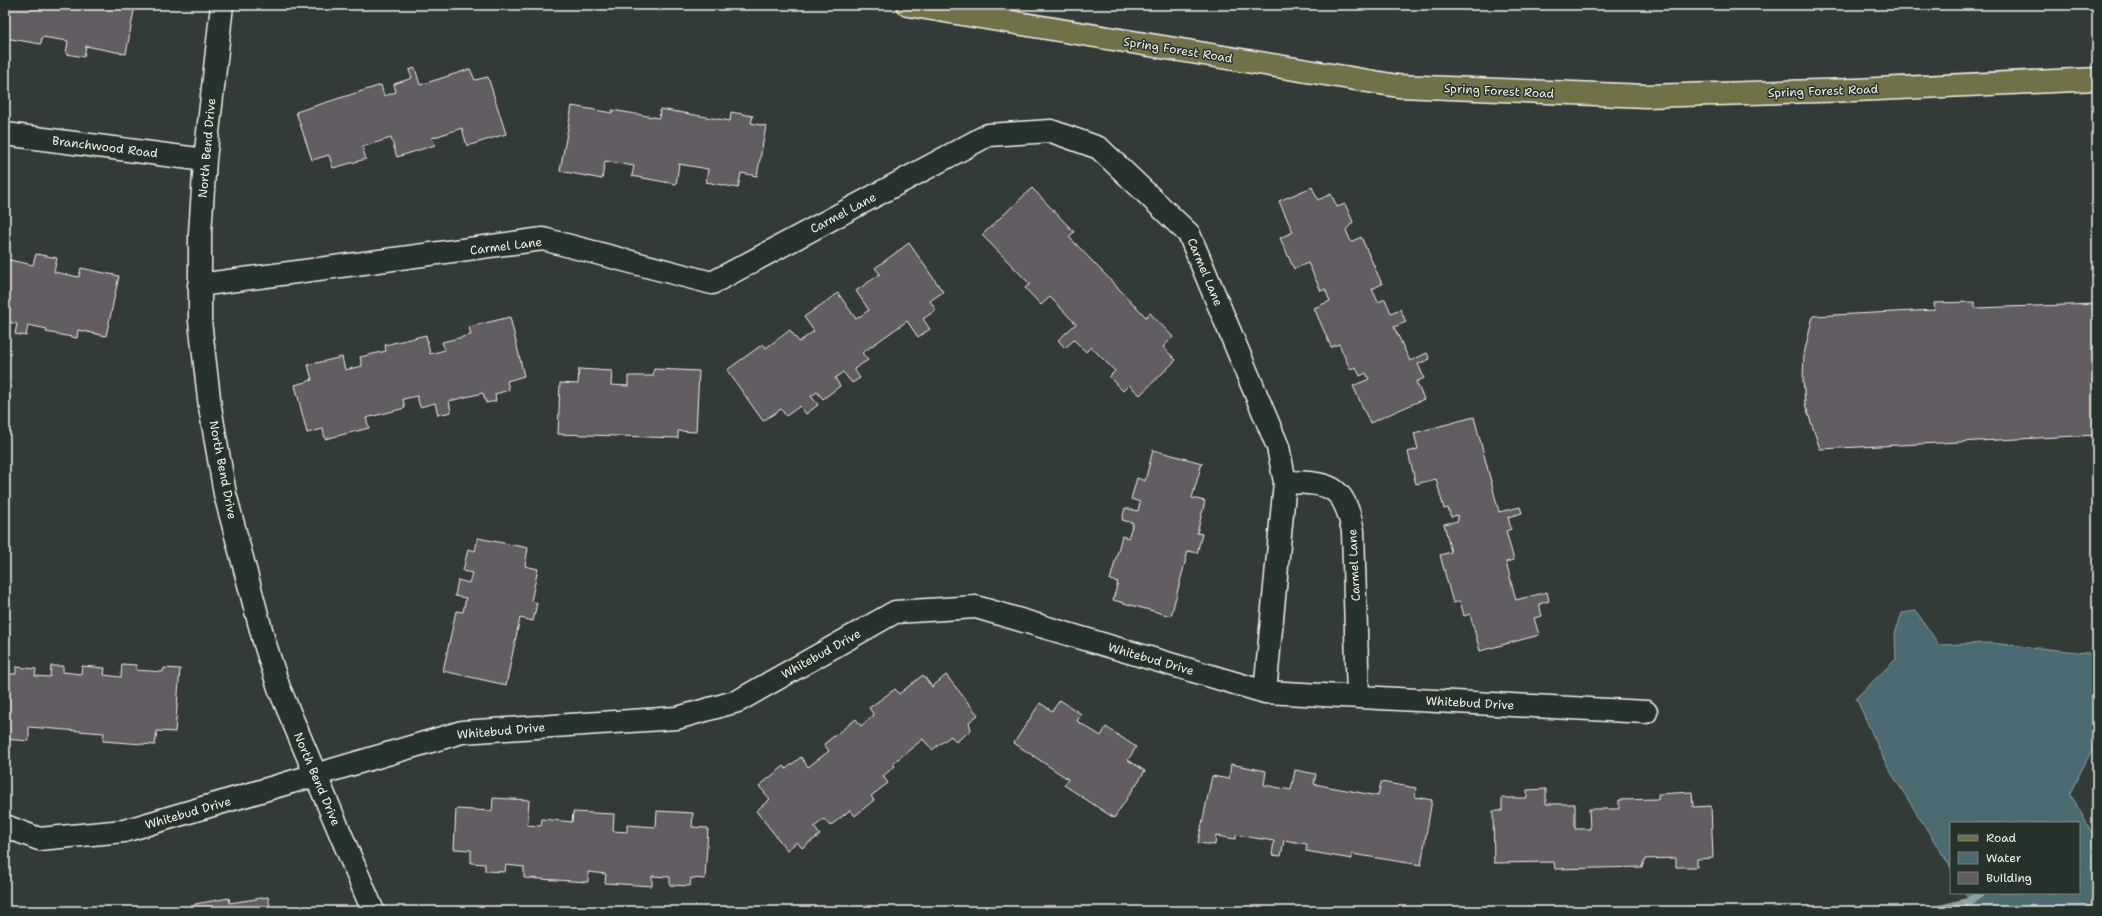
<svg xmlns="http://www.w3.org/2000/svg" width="2102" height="916" font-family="'Shantell Sans',sans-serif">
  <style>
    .water { fill: #4b6b72; stroke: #8fa1a1 }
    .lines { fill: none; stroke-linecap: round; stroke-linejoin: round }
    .stream { stroke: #8fa1a1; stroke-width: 9 }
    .building { fill: #625b63; stroke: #f4f1e8 }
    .minor-casing { stroke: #f4f1e8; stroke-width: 25 }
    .major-casing { stroke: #f4f1e8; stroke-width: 25 }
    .minor { stroke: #26332d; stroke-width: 22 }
    .major { stroke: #70704a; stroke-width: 22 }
    .labels { text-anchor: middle; stroke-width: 3; stroke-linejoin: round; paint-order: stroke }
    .street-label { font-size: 12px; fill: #f4f1e8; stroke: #26332d }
  </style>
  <rect width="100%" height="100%" fill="#323b38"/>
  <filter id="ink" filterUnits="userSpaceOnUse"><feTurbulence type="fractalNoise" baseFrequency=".025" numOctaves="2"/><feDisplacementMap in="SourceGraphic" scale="8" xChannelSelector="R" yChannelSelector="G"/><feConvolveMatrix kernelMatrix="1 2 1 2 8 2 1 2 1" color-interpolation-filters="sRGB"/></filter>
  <g filter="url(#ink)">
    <!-- water -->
    <path class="water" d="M1916 611 1939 645 1990 643 2097 654V740L2070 793 2097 842V911H1975L1965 893H2079V823H1951V868L1887 766 1856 698 1896 659 1895 634 1902 613Z"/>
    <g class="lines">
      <!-- stream -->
      <path class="stream" d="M1934 911 1969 902 1980 893"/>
    </g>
    <!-- building -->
    <path class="building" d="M7 5H135L126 54 86 46 84 57 66 54 68 41 42 37 41 44 5 38Z
      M415 68 420 85 470 69 475 80 488 77 506 134 467 146 462 128 432 138 435 145 397 157 391 138 362 147 366 159 333 168 329 155 312 160 296 112 381 85 384 96 396 92 394 84 412 78 409 70Z
      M572 106 612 113V110L659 118 660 109 730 121 731 112 753 116 751 123 766 126 757 176 741 173 738 188 706 182 708 169 679 164 676 184 632 176 634 166 605 161 602 179 560 171Z
      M1312 187 1318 200 1331 194 1337 207 1345 204 1353 222 1346 230 1351 242 1361 237 1382 284 1372 289 1378 302 1385 299 1391 313 1400 309 1406 322 1394 327 1410 361 1427 353 1430 359 1418 364 1424 378 1416 382 1424 399 1370 423 1353 386 1369 379 1366 373 1360 376 1356 367 1350 369 1339 344 1331 347 1314 308 1330 301 1325 289 1321 291 1308 263 1294 269 1280 238 1293 232 1279 201Z
      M1032 188 1074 232 1069 237 1146 317 1150 313 1173 337 1163 347 1176 360 1140 395 1129 385 1123 391 1109 377 1115 371 1091 347 1086 352 1074 340 1065 348 1058 340 1076 324 1050 297 1041 305 1025 288 1030 284 982 235Z
      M909 243 943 292 930 301 936 310 923 319 930 329 918 337 907 321 862 353 868 360 854 369 860 378 852 383 843 372 835 378 840 386 823 399 817 392 811 396 818 405 806 414 800 406 786 416 781 409 763 421 727 370 763 344 766 348 790 330 799 342 814 331 804 317 838 293 856 319 869 310 856 291 880 274 875 268Z
      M36 254 57 258 54 272 79 277 81 268 119 276 106 336 78 330 77 338 46 332 47 329 28 325 26 336 15 334 17 324 5 321V259L33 265Z
      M1975 302V308L2097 304V435L1820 449 1805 404 1803 379 1804 354 1813 316 1935 310 1934 303Z
      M510 317 524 376 507 381 509 390 495 394 496 401 486 403 483 393 449 401 451 412 438 415 435 403 420 407 417 396 403 399 405 408 366 418 369 428 325 439 323 429 307 433 295 385 312 380 308 365 342 357 345 370 362 366 360 357 386 351 385 345 426 335 430 354 445 350 442 342 471 335 469 327Z
      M579 369 612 371 611 385 628 386V376H653L654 369 699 371 696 432 678 431V438L558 434 560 383 578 384Z
      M1474 417 1499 512 1520 507 1522 513 1508 517 1511 529 1506 531 1514 560 1506 562 1516 600 1547 592 1549 601 1539 604 1542 616 1534 618 1539 635 1480 651 1470 614 1464 616 1460 601 1453 603 1440 555 1451 552 1444 524 1458 521 1457 515 1451 517 1448 508 1444 509 1436 479 1416 484 1408 452 1418 449 1414 433Z
      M1153 450 1202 463 1192 498 1205 501 1197 533 1202 534 1197 553 1188 551 1171 616 1113 600 1118 582 1110 580 1122 536 1128 538 1133 523 1122 520 1125 508 1138 511 1140 502 1131 499 1137 478 1145 481Z
      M478 538 528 548 525 566 538 569 531 601 537 603 533 621 520 618 506 685 443 671 456 611 463 612 466 598 455 596 458 580 469 583 472 573 463 571 468 549 475 551Z
      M5 663V674H16V667L36 669 35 676 50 677 51 666H63V672L81 674 82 666 105 668 104 675 121 677 122 664 136 665V670L163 672 164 668 180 669 175 732 157 731 155 745 103 741 104 733 29 727V741L5 739Z
      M923 675 932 687 946 675 978 715 969 722 971 730 956 742 951 736 932 750 923 739 893 763 895 766 883 776 888 783 871 796 874 800 855 816 850 810 830 826 824 819 814 827 820 835 802 848 797 842 787 850 756 811 770 799 759 786 784 766 786 769 801 757 808 767 829 751 824 744 856 719 861 726 874 715 869 708 895 689 899 694Z
      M1060 700 1081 714 1077 721 1101 736 1106 727 1136 747 1128 760 1145 771 1114 818 1064 785 1068 779 1014 743 1040 703 1052 711Z
      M1231 764 1266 771 1264 785 1291 790 1295 770 1316 774 1314 784 1378 796 1381 782 1416 788 1415 797 1432 800 1421 865 1352 854V859L1306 851 1307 844 1284 840 1281 856 1272 855 1274 841 1236 835V839L1216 836 1215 845 1198 843 1212 776 1229 779Z
      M1546 789V804H1575V829H1590L1589 809H1619V800L1658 799V794L1692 792 1693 807 1711 806 1713 858 1697 859V867H1676V858L1645 859 1642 867 1555 869 1554 862 1494 863 1493 811H1502V798H1527V790Z
      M493 798 529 800 527 825 541 826 542 819 572 822 573 812 614 814 613 831 627 832V825L656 827 657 811 693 813 692 827 708 828 705 879 691 878 690 886 670 885V877L652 876V886L605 883 606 874 588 872V882L524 878V867L506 865 505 872 485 871V864L471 863V850L454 849 456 809 492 811Z
      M268 897 271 911H196L195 904 229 898 230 903Z"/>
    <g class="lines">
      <defs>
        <path id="minor" d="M222 5 205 160 200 233V321L210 407 225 494 264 641 279 688 373 911
          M5 134 205 160
          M199 285 543 239 712 283 988 135 1051 131 1099 148 1189 234 1278 447 1285 482 1265 692
          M1285 482C1330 483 1344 484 1353 531L1358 697
          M5 826 39 839 124 831 462 732 677 718 738 701 895 612 976 607 1265 692 1646 712"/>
        <path id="major" d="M908 5 1398 86 1646 96 1855 90 2097 79"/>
      </defs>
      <!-- minor casing -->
      <use href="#minor" class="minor-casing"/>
      <!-- major casing -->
      <use href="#major" class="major-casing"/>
      <!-- minor -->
      <use href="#minor" class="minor"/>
      <!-- major -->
      <use href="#major" class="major"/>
    </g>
  </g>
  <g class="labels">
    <!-- street labels -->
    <g class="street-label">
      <text transform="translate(1178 50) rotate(9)" y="4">Spring Forest Road</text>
      <text transform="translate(1499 91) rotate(3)" y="4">Spring Forest Road</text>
      <text transform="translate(1823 91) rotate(-2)" y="4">Spring Forest Road</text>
      <text transform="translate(105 147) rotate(7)" y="4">Branchwood Road</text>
      <text transform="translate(207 148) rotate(-85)" y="4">North Bend Drive</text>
      <text transform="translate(843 213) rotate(-28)" y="4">Carmel Lane</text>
      <text transform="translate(506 246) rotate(-7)" y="4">Carmel Lane</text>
      <text transform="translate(1205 272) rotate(67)" y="4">Carmel Lane</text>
      <text transform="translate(223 470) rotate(79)" y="4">North Bend Drive</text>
      <text transform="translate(1354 565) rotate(-93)" y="4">Carmel Lane</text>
      <text transform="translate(821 654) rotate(-29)" y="4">Whitebud Drive</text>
      <text transform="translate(1151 659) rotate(16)" y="4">Whitebud Drive</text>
      <text transform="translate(1470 703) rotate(3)" y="4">Whitebud Drive</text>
      <text transform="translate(501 731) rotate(-5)" y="4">Whitebud Drive</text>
      <text transform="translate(317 779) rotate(67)" y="4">North Bend Drive</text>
      <text transform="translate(188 813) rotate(-16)" y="4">Whitebud Drive</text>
    </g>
  </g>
  <!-- margin -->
  <rect width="2102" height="916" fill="none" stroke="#26332d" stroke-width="20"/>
  <rect x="10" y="10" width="2082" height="896" fill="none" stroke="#f4f1e8" stroke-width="1.5" filter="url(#ink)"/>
  <!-- legend -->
  <rect x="1950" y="822" width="130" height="72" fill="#26332d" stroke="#787f78"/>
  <rect x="1958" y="835" width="20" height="6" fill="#70704a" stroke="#787f78"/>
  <text x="1986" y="842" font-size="12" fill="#f4f1e8">Road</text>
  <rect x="1958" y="852" width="20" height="12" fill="#4b6b72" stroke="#787f78"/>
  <text x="1986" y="862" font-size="12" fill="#f4f1e8">Water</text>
  <rect x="1958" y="872" width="20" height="12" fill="#625b63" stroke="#787f78"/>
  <text x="1986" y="882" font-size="12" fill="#f4f1e8">Building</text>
</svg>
